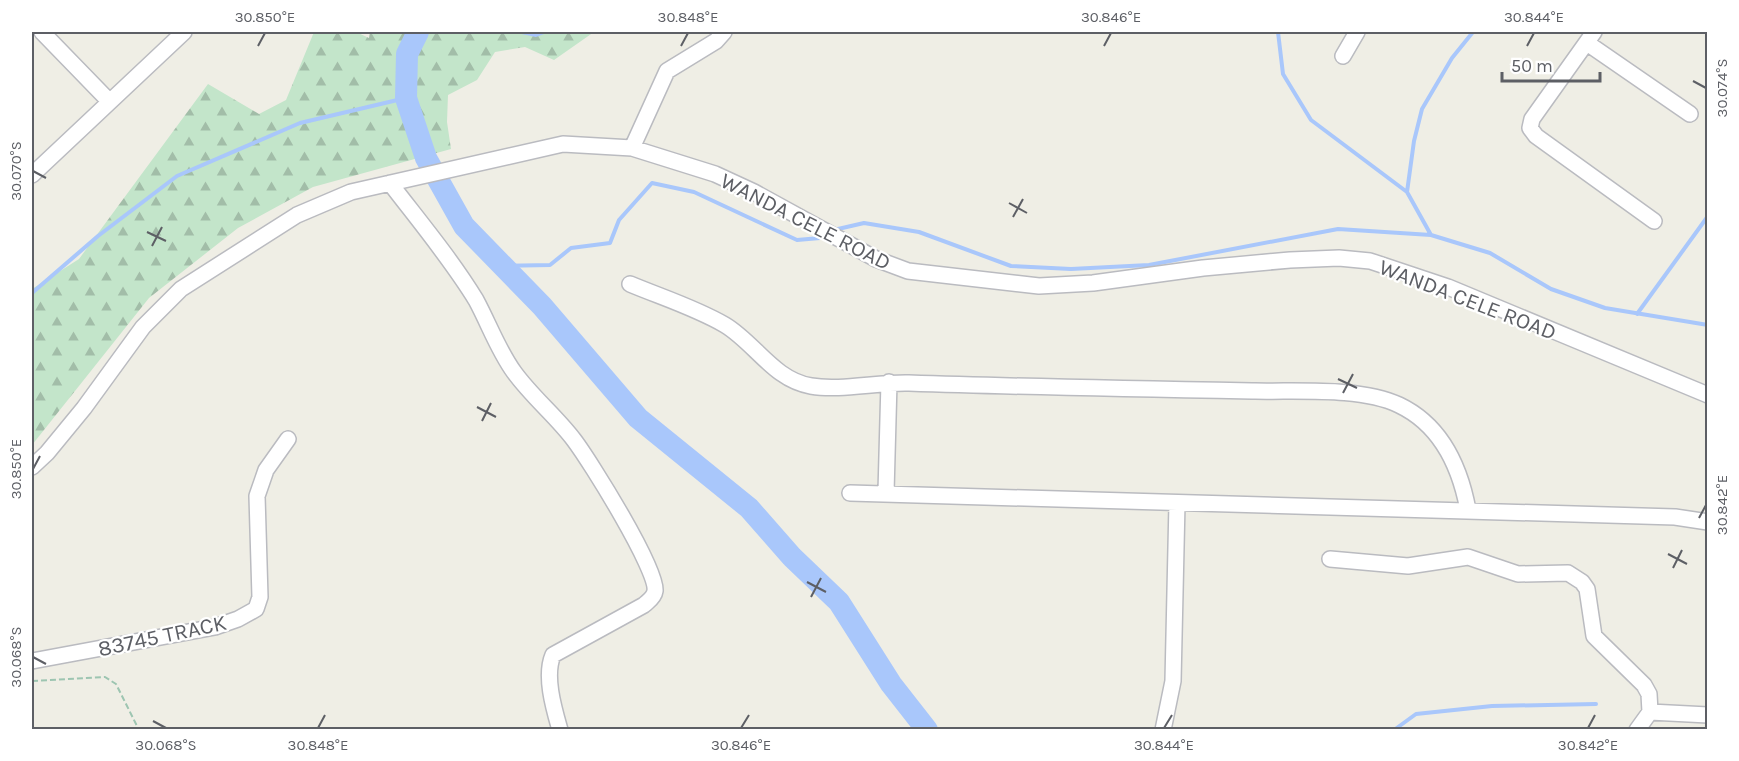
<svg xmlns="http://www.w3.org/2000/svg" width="1739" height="761" font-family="Karla,sans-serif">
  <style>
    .forest { fill: url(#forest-firs) }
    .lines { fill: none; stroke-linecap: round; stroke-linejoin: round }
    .stream { stroke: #a9c7fb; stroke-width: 4 }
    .river { stroke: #a9c7fb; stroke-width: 22 }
    .minor-casing { stroke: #babbc0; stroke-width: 18 }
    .path { stroke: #9dc5b1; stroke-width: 2; stroke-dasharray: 6 3; stroke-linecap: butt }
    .minor { stroke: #fff; stroke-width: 15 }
    .ticks { fill: none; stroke: #5d5f65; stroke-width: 2 }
    .labels { text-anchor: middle; stroke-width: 4.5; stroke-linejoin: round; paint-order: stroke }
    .street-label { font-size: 22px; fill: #5d5f65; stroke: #fff }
    .neatline { fill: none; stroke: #5d5f65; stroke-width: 2 }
    .ticks-label { font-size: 15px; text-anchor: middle; fill: #5d5f65 }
  </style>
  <defs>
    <pattern id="forest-firs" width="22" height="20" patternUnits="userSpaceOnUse" patternTransform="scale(1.5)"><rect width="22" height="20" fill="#c3e5ca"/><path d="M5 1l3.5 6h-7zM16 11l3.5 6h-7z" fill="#a2bda8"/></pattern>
  </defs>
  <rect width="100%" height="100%" fill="#efeee5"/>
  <!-- forest -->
  <path class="forest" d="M314 32H356L369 38 370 32H594L554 60 525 47 495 52 477 80 448 95 447 122 451 149 313 187 238 228 149 298 32 445V289L79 259 208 84 259 114 286 100Z"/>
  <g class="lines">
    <!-- stream -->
    <path class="stream" d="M522 32 536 35 544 32
      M1278 32 1283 74 1311 120 1407 192 1431 235
      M1407 192 1414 141 1422 109 1452 58 1473 32
      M838 229 864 223 919 232 1011 266 1071 269 1149 265 1338 229 1431 235 1490 253 1551 289 1605 308 1708 325
      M500 266 550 265 571 248 610 243 619 220 652 183 694 192 797 240 820 238
      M32 293 98 236 177 176 300 123 406 98
      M1637 314 1708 216
      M1394 730 1416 714 1492 706 1596 704"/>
    <!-- river -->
    <path class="river" d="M418 32 407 54 406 98 426 158 464 226 542 306 638 418 749 508 792 557 839 602 891 684 927 730"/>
    <defs>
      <path id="minor" d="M42 32 109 101
        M1594 32 1532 119 1530 128 1536 136 1654 221
        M1587 43 1690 114
        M1343 56 1357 32
        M632 148 667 71 716 41 724 32
        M32 175 184 32
        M390 183C419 221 451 259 476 300 489 324 498 350 514 372 532 397 556 416 574 440 590 461 658 570 655 591 654 598 648 601 644 605L553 655C544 676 554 709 560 730
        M630 284C661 297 696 308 725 325 755 343 774 380 811 386 840 391 878 382 909 383 1024 387 1140 389 1255 391 1298 392 1361 387 1399 405 1441 425 1460 467 1468 510
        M32 467 47 453 84 408 143 327 181 289 297 215 351 192 563 144 632 148 715 174 754 192 876 259 908 271 1039 286 1093 283 1203 268 1290 260 1339 258 1370 261 1448 287 1708 395
        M886 492 889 382
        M850 493 1675 517 1708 522
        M1330 559 1408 566 1468 557 1518 574 1568 573 1582 582 1587 589 1594 636 1644 685 1649 694 1650 712
        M32 661 215 627 238 619 256 609 260 597 257 496 266 470 288 439
        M1163 730 1173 681 1177 503
        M1637 730 1650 712 1708 715"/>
    </defs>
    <!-- minor casing -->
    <use href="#minor" class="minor-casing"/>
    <!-- path -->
    <path class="path" d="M32 681 105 677 116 684 139 730"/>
    <!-- minor -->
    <use href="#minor" class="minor"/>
  </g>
  <!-- ticks -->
  <path class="ticks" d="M258 46 265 33M681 46 688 33M1104 46 1111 33M1527 46 1534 33M1693 81 1706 88M33 171 46 178M1009 203 1027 213M1013 217 1023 199M147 232 166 241M152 246 162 227M1338 379 1357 388M1343 393 1353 374M477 407 496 417M482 421 491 403M33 469 40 456M1699 518 1706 505M1668 554 1687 564M1673 568 1682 550M807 582 826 592M811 597 821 578M33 657 46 664M153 721 166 728M318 728 325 715M741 728 749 715M1164 728 1172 715M1588 728 1595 715"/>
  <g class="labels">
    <!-- street labels -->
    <g class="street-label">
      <text transform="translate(806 221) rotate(27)" y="8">WANDA CELE ROAD</text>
      <text transform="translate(1468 299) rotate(21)" y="8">WANDA CELE ROAD</text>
      <text transform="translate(162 635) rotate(-12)" y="8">83745 TRACK</text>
    </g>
  </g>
  <!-- border -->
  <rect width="1739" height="761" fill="none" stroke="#ffffff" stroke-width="66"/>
  <!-- scale -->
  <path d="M1502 72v9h98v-9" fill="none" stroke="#5d5f65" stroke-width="3"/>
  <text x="1511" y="72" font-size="18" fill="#5d5f65" stroke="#ffffff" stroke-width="4.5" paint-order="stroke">50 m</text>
  <rect x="33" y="33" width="1673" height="695" class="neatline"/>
  <g class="ticks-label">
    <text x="265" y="22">30.850°E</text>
    <text x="688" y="22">30.848°E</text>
    <text x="1111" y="22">30.846°E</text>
    <text x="1534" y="22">30.844°E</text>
    <text transform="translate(1722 88) rotate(-90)" y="5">30.074°S</text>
    <text transform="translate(16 171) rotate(-90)" y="5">30.070°S</text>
    <text transform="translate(16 469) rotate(-90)" y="5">30.850°E</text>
    <text transform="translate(1722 505) rotate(-90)" y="5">30.842°E</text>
    <text transform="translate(16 657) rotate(-90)" y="5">30.068°S</text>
    <text x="166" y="750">30.068°S</text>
    <text x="318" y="750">30.848°E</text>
    <text x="741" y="750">30.846°E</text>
    <text x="1164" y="750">30.844°E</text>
    <text x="1588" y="750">30.842°E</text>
  </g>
</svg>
